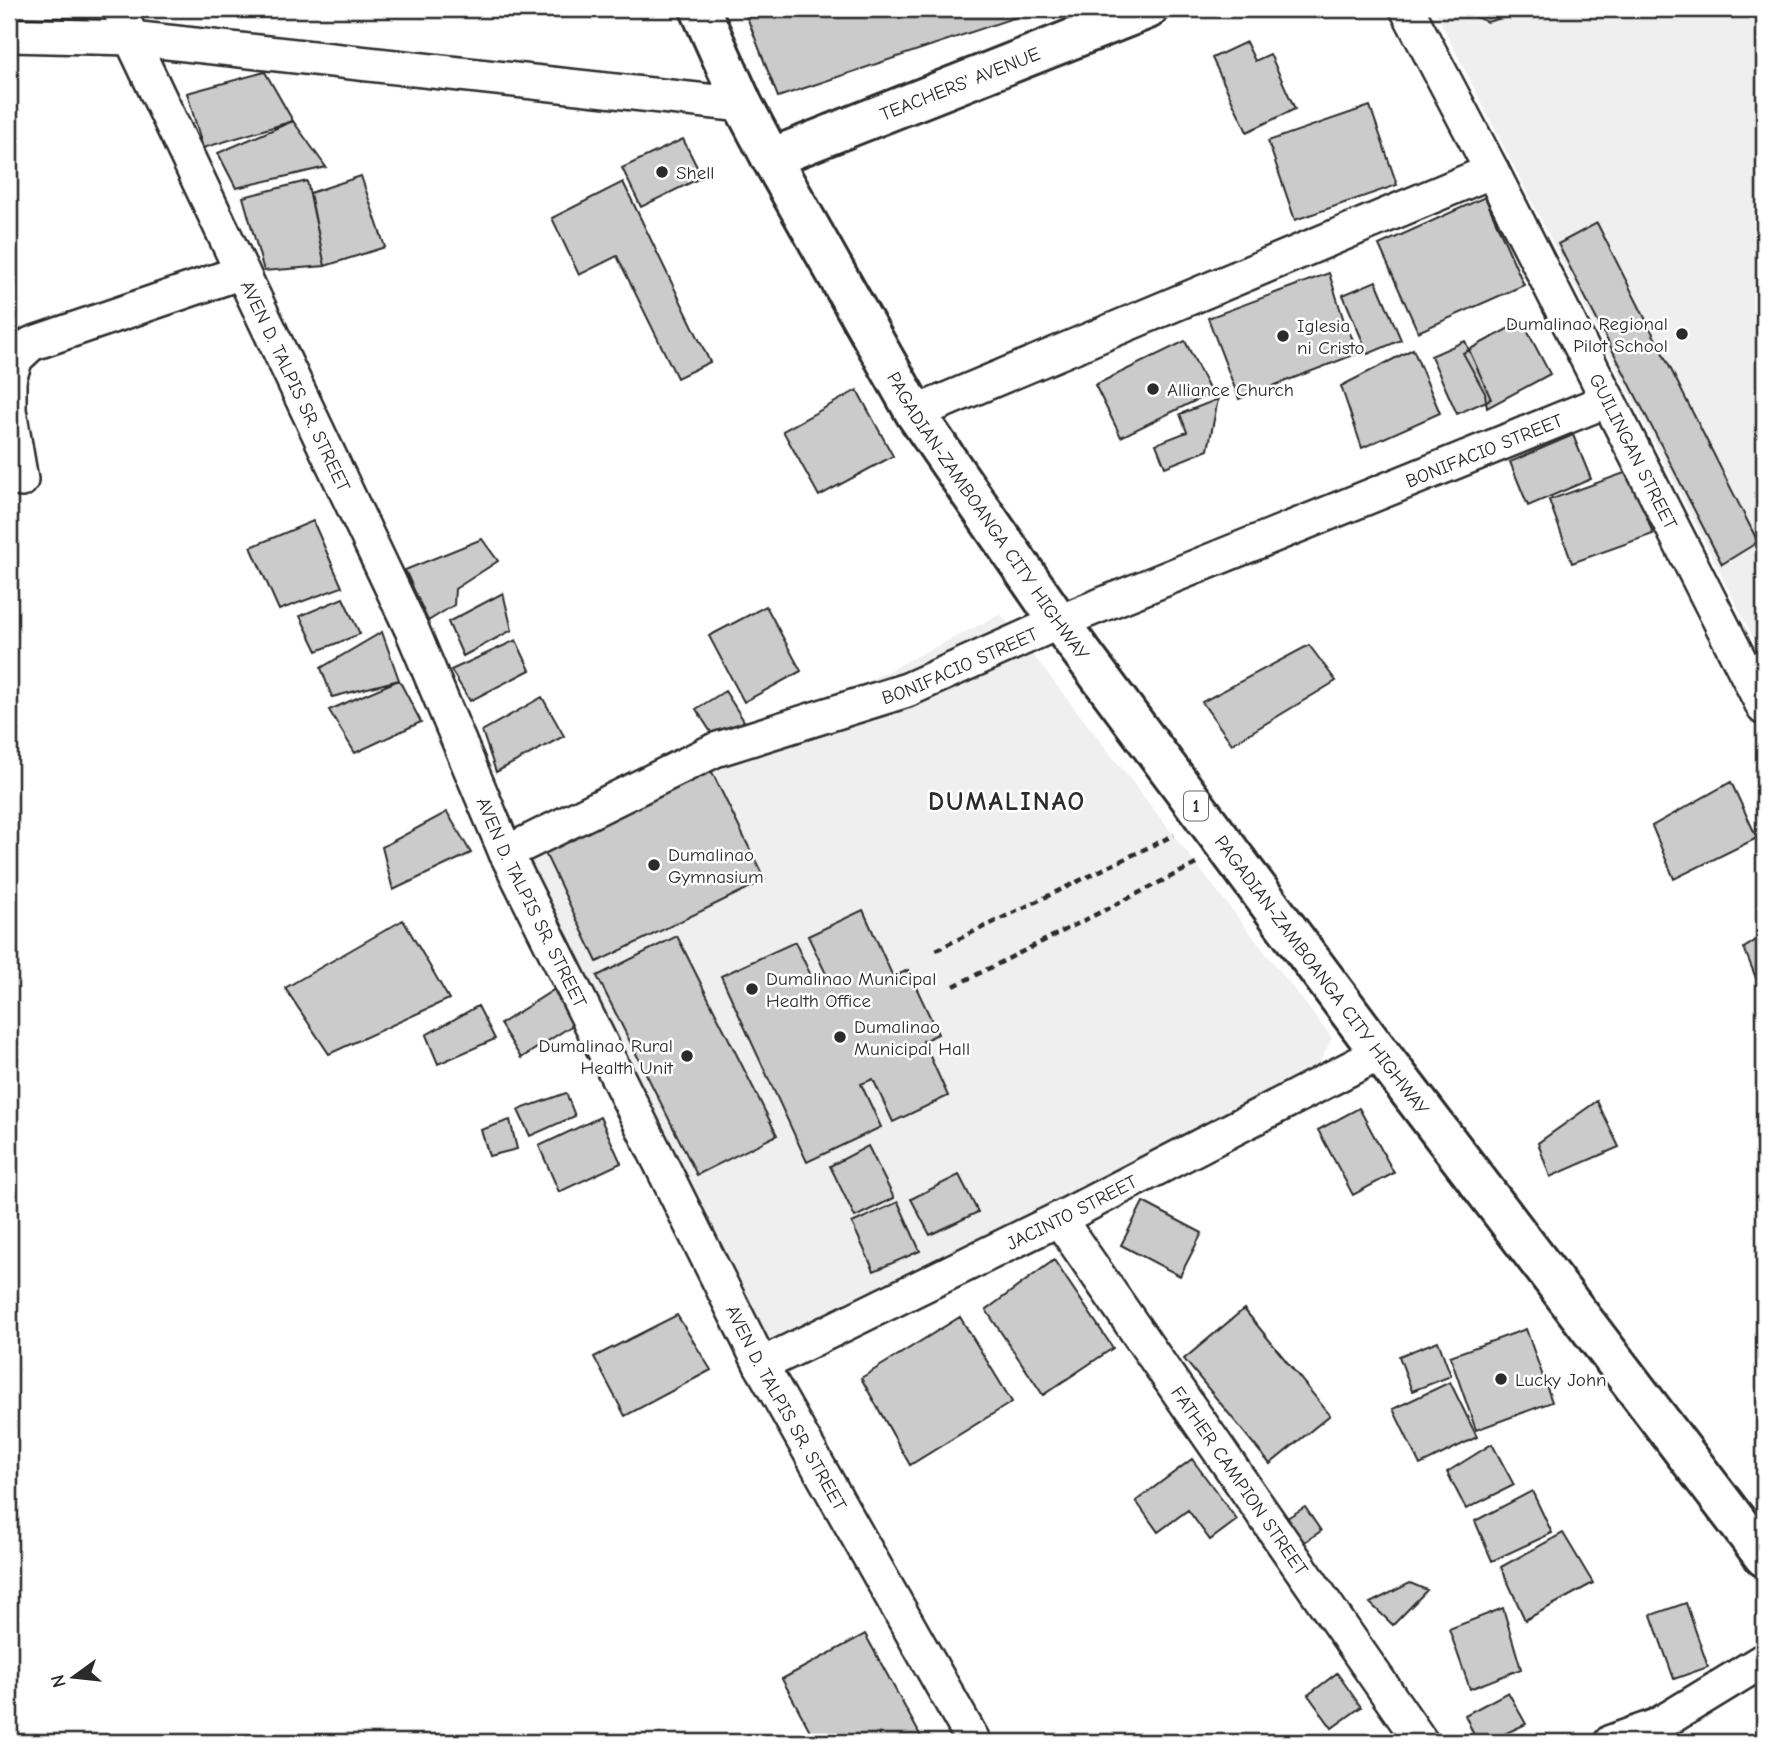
<svg xmlns="http://www.w3.org/2000/svg" width="1773" height="1751" font-family="'Comic Neue',sans-serif">
  <style>
    .built { fill: #efefef }
    .building { fill: #cbcbcb; stroke: #2b2b2b; stroke-width: 2 }
    .lines { fill: none; stroke-linecap: round; stroke-linejoin: round }
    .minor-casing { stroke: #2b2b2b; stroke-width: 38 }
    .secondary-casing { stroke: #2b2b2b; stroke-width: 44 }
    .trunk-casing { stroke: #2b2b2b; stroke-width: 44 }
    .path { stroke: #2b2b2b; stroke-width: 4.5; stroke-dasharray: 7 5; stroke-linecap: butt }
    .minor { stroke: #fff; stroke-width: 33 }
    .secondary { stroke: #fff; stroke-width: 38 }
    .trunk { stroke: #fff; stroke-width: 38 }
    .poi-dot { fill: #2b2b2b; stroke: #fff; stroke-width: 2.5 }
    .labels { text-anchor: middle; stroke-width: 5; stroke-linejoin: round; paint-order: stroke }
    .shield { fill: #fff; stroke: #6b6b6b; stroke-width: 2 }
    .shield-label { font-size: 18px; font-weight: bold; fill: #2b2b2b }
    .street-label { font-size: 19px; fill: #2b2b2b; stroke: #fff }
    .poi-label { font-size: 19px; fill: #2b2b2b; stroke: #fff; text-anchor: start }
    .district-label { font-size: 26px; font-weight: bold; letter-spacing: 2px; fill: #2b2b2b; stroke: #fff }
  </style>
  <rect width="100%" height="100%" fill="#fff"/>
  <filter id="ink" filterUnits="userSpaceOnUse"><feTurbulence type="fractalNoise" baseFrequency=".0143" numOctaves="2"/><feDisplacementMap in="SourceGraphic" scale="14" xChannelSelector="R" yChannelSelector="G"/><feConvolveMatrix kernelMatrix="1 2 1 2 8 2 1 2 1" color-interpolation-filters="sRGB"/></filter>
  <g filter="url(#ink)">
    <!-- built -->
    <path class="built" d="M1434 9H1764V659Z
      M1001 614 1332 1038 1314 1074 770 1347 525 854Z"/>
    <!-- building -->
    <path class="building" d="M753 9H1040L778 97 745 12Z
      M1458 9H1536L1487 22Z
      M1246 42 1255 61 1270 54 1295 109 1247 132 1212 58Z
      M265 72 293 121 203 148 187 93Z
      M1370 106 1397 185 1295 220 1268 141Z
      M293 121 326 167 236 188 218 153Z
      M683 139 702 177 641 207 622 168Z
      M361 176 385 247 325 266 310 193Z
      M307 181 325 266 264 271 243 197Z
      M623 182 710 362 677 378 617 256 579 275 552 218Z
      M1485 197 1524 285 1418 332 1379 245Z
      M1597 223 1758 542 1722 564 1558 244Z
      M1329 273 1343 318 1359 353 1239 399 1208 318Z
      M1376 281 1401 340 1368 354 1343 295Z
      M1522 321 1550 374 1487 408 1485 393 1463 353Z
      M1185 341 1211 393 1121 437 1095 385Z
      M1465 341 1491 399 1457 414 1431 356Z
      M1413 349 1440 413 1362 448 1341 386Z
      M857 390 893 456 819 496 783 431Z
      M1218 399 1208 450 1165 467 1156 444 1187 432 1180 414Z
      M1573 435 1591 479 1528 506 1510 462Z
      M1630 471 1653 534 1572 563 1549 500Z
      M313 521 342 587 279 610 251 547Z
      M482 539 498 561 455 589 454 605 428 621 405 570Z
      M503 593 512 630 463 656 448 622Z
      M343 598 360 634 317 651 300 616Z
      M766 606 801 671 744 702 709 636Z
      M382 632 399 680 332 697 321 668Z
      M516 640 530 670 470 701 451 670Z
      M1309 645 1336 681 1232 744 1202 702Z
      M399 680 421 722 355 753 329 710Z
      M725 691 744 721 716 740 696 709Z
      M542 697 564 736 496 772 482 731Z
      M710 768 765 880 597 962 543 849Z
      M1731 782 1757 838 1674 879 1652 826Z
      M447 812 471 853 393 890 382 847Z
      M863 910 893 977 908 970 938 1034 923 1041 948 1096 893 1122 873 1079 861 1084 881 1127 807 1162 721 976 795 942 814 982 827 976 808 936Z
      M403 920 449 999 329 1054 285 988Z
      M1764 935V986L1760 988 1744 948Z
      M677 936 777 1135 697 1175 597 976Z
      M555 989 576 1023 521 1058 500 1024Z
      M478 1006 495 1039 438 1064 426 1035Z
      M566 1093 575 1116 530 1136 518 1110Z
      M1597 1101 1619 1147 1550 1177 1538 1143Z
      M1359 1108 1394 1173 1353 1195 1318 1130Z
      M600 1117 621 1163 559 1192 539 1146Z
      M510 1120 517 1149 489 1156 481 1130Z
      M868 1146 894 1198 855 1217 830 1166Z
      M959 1175 978 1212 930 1235 911 1199Z
      M898 1202 920 1251 874 1271 852 1223Z
      M1143 1202 1202 1233 1180 1276 1121 1245Z
      M1054 1260 1113 1348 1043 1395 986 1310Z
      M1244 1309 1330 1415 1270 1464 1184 1359Z
      M677 1315 711 1370 625 1416 594 1357Z
      M960 1317 1012 1402 910 1465 861 1378Z
      M1526 1329 1552 1402 1476 1430 1450 1356Z
      M1438 1341 1451 1376 1412 1391 1399 1356Z
      M1450 1382 1477 1437 1420 1465 1393 1409Z
      M1492 1444 1514 1485 1466 1509 1447 1472Z
      M1192 1459 1237 1520 1210 1540 1188 1510 1158 1532 1136 1501Z
      M1532 1491 1552 1533 1492 1561 1475 1521Z
      M1305 1507 1321 1531 1303 1543 1287 1518Z
      M1563 1533 1593 1583 1525 1620 1501 1567Z
      M1410 1583 1427 1590 1393 1625 1370 1603Z
      M1686 1603 1708 1667 1674 1679 1651 1615Z
      M1503 1608 1521 1669 1470 1689 1449 1629Z
      M865 1634 924 1742H816L782 1679Z
      M1337 1673 1361 1707 1332 1728 1308 1695Z
      M1508 1692 1526 1724 1487 1742H1477L1465 1715Z"/>
    <g class="lines">
      <defs>
        <g id="minor">
          <path id="s1" d="M120 9 131 38 412 630 506 853 761 1365 974 1742"/>
          <path id="s2" d="M1407 9 1492 171 1764 708"/>
          <path d="M9 35 131 38 743 105"/>
          <path d="M9 379 16 358 31 344 242 272"/>
          <path d="M9 379V410L21 480"/>
          <path d="M915 413 1492 171"/>
          <path id="s3" d="M506 853 715 750 907 690 1059 622 1608 400"/>
          <path id="s4" d="M1059 1219 1421 1742"/>
          <path id="s5" d="M761 1365 1059 1219 1380 1053"/>
          <path d="M1611 1742 1656 1726 1764 1660"/>
        </g>
        <g id="secondary">
          <path id="s6" d="M771 158 1148 9"/>
        </g>
        <g id="trunk">
          <path id="s7" d="M700 9 743 105 771 158 915 413 1059 622 1380 1053 1764 1557"/>
        </g>
      </defs>
      <!-- minor casing -->
      <use href="#minor" class="minor-casing"/>
      <!-- secondary casing -->
      <use href="#secondary" class="secondary-casing"/>
      <!-- trunk casing -->
      <use href="#trunk" class="trunk-casing"/>
      <!-- path -->
      <path class="path" d="M936 950 1174 835
        M954 986 1196 864"/>
      <!-- minor -->
      <use href="#minor" class="minor"/>
      <!-- secondary -->
      <use href="#secondary" class="secondary"/>
      <!-- trunk -->
      <use href="#trunk" class="trunk"/>
    </g>
  </g>
  <!-- markers -->
  <g class="poi-dot">
    <circle cx="662" cy="172" r="7"/>
    <circle cx="1682" cy="334" r="7"/>
    <circle cx="1283" cy="336" r="7"/>
    <circle cx="1153" cy="389" r="7"/>
    <circle cx="654" cy="865" r="7"/>
    <circle cx="752" cy="989" r="7"/>
    <circle cx="840" cy="1037" r="7"/>
    <circle cx="687" cy="1056" r="7"/>
    <circle cx="1501" cy="1379" r="7"/>
  </g>
  <g class="labels">
    <!-- shield labels -->
    <rect class="shield" x="1184" y="791.5" width="24" height="29" rx="5"/>
    <g class="shield-label">
      <text x="1196" y="812">1</text>
    </g>
    <!-- street labels -->
    <g class="street-label">
      <text dy="7" stroke="none"><textPath href="#s6" startOffset="203">TEACHERS' AVENUE</textPath></text>
      <text dy="7" stroke="none"><textPath href="#s1" startOffset="416">AVEN D. TALPIS SR. STREET</textPath></text>
      <text dy="7" stroke="none"><textPath href="#s3" startOffset="1059">BONIFACIO STREET</textPath></text>
      <text dy="7" stroke="none"><textPath href="#s2" startOffset="497">GUILINGAN STREET</textPath></text>
      <text dy="7" stroke="none"><textPath href="#s7" startOffset="584">PAGADIAN-ZAMBOANGA CITY HIGHWAY</textPath></text>
      <text dy="7" stroke="none"><textPath href="#s3" startOffset="492">BONIFACIO STREET</textPath></text>
      <text dy="7" stroke="none"><textPath href="#s1" startOffset="984">AVEN D. TALPIS SR. STREET</textPath></text>
      <text dy="7" stroke="none"><textPath href="#s7" startOffset="1152">PAGADIAN-ZAMBOANGA CITY HIGHWAY</textPath></text>
      <text dy="7" stroke="none"><textPath href="#s5" startOffset="346">JACINTO STREET</textPath></text>
      <text dy="7" stroke="none"><textPath href="#s1" startOffset="1550">AVEN D. TALPIS SR. STREET</textPath></text>
      <text dy="7" stroke="none"><textPath href="#s4" startOffset="318">FATHER CAMPION STREET</textPath></text>
    </g>
    <!-- poi labels -->
    <g class="poi-label">
      <text x="676" y="179">Shell</text>
      <text x="1668" y="330" text-anchor="end">Dumalinao Regional<tspan x="1668" dy="22">Pilot School</tspan></text>
      <text x="1297" y="332">Iglesia<tspan x="1297" dy="22">ni Cristo</tspan></text>
      <text x="1167" y="396">Alliance Church</text>
      <text x="668" y="861">Dumalinao<tspan x="668" dy="22">Gymnasium</tspan></text>
      <text x="766" y="985">Dumalinao Municipal<tspan x="766" dy="22">Health Office</tspan></text>
      <text x="854" y="1033">Dumalinao<tspan x="854" dy="22">Municipal Hall</tspan></text>
      <text x="673" y="1052" text-anchor="end">Dumalinao Rural<tspan x="673" dy="22">Health Unit</tspan></text>
      <text x="1515" y="1386">Lucky John</text>
    </g>
    <!-- district labels -->
    <g class="district-label">
      <text x="1007" y="810">DUMALINAO</text>
    </g>
  </g>
  <!-- margin -->
  <rect width="1773" height="1751" fill="none" stroke="#fff" stroke-width="35"/>
  <rect x="18" y="18" width="1738" height="1716" fill="none" stroke="#2b2b2b" stroke-width="2.5" filter="url(#ink)"/>
  <!-- north arrow -->
  <g transform="translate(74 1677) rotate(255)" stroke="#ffffff" stroke-width="5" paint-order="stroke">
  <path d="M0-5L12 26L0 18L-12 26Z" fill="#2b2b2b"/>
  <text y="-10" font-size="19" font-weight="bold" text-anchor="middle" fill="#2b2b2b">N</text>
  </g>
</svg>
